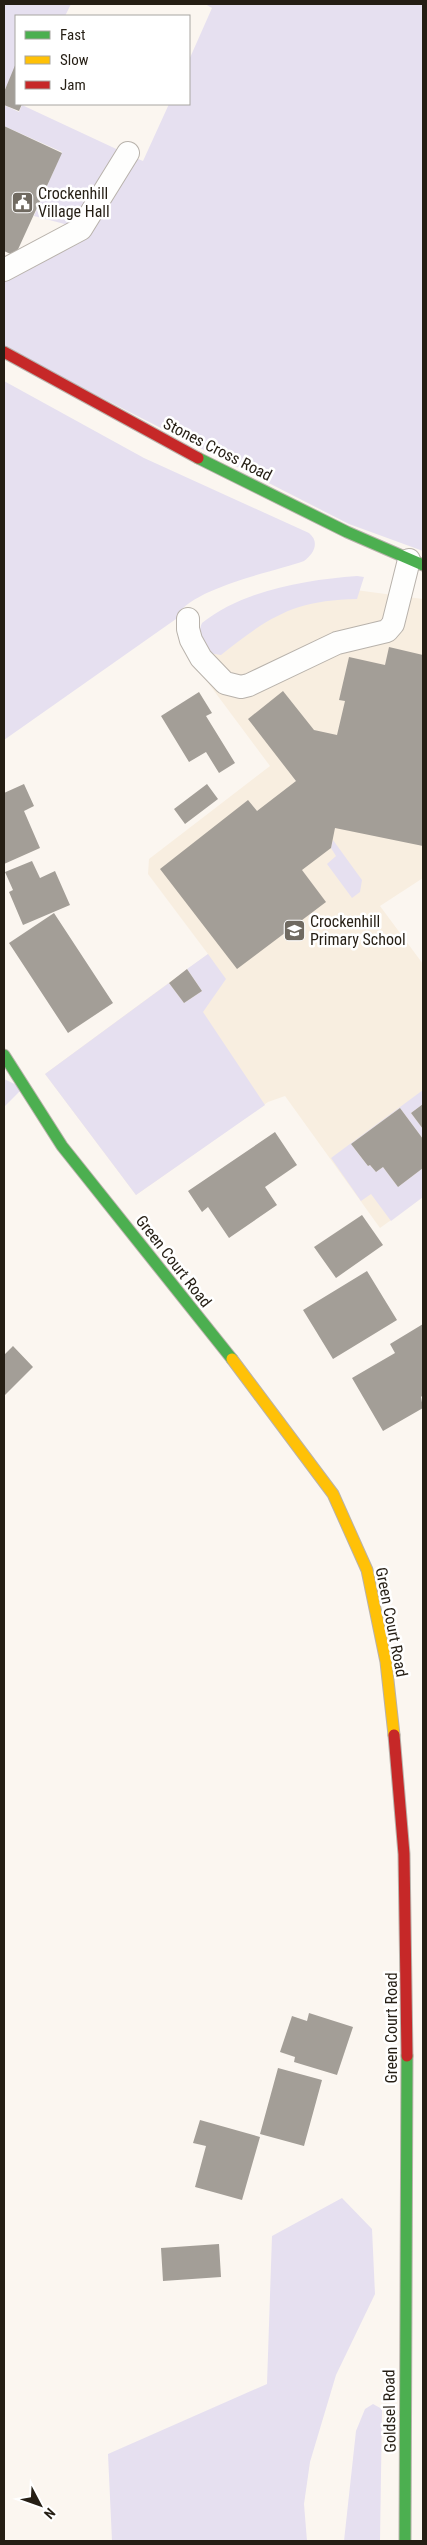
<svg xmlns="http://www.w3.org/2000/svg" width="427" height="2545" font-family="'Roboto Condensed',sans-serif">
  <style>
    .built { fill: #f8eee0 }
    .green { fill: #e6e0f0 }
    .building { fill: #a39e97 }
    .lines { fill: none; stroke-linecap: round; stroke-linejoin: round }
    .lane-casing { stroke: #b8b2ab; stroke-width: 24 }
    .fast-casing { stroke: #b8b2ab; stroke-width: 13 }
    .slow-casing { stroke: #b8b2ab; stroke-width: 13 }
    .jam-casing { stroke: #b8b2ab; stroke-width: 13 }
    .lane { stroke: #fefefd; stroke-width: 22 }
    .fast { stroke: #4caf50; stroke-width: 11 }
    .slow { stroke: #ffc107; stroke-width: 11 }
    .jam { stroke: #c62828; stroke-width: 11 }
    .labels { text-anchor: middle; stroke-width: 5; stroke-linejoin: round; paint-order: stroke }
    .poi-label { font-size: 16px; fill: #251e14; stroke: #fff; text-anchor: start }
    .street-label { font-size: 16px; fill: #251e14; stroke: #fff }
  </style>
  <rect width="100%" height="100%" fill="#fbf6f0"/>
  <!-- built -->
  <path class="built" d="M348 589 423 599V878L380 906 423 964V1197L380 1228 285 1096 268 1102 136 1195 45 1074 208 954 148 874 149 859 270 766 194 664 248 620Z"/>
  <!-- green -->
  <path class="green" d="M4 4H71L65 16H16V67L4 91Z
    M205 4H423V551L349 524 4 348V274L84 231 131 156 143 161 169 104H189V60L212 8Z
    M4 105 19 112 22 105 127 154 80 228 34 216 62 152 4 126Z
    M4 381 144 458 309 533C320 542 314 554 304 561 277 571 185 589 176 619L4 740Z
    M357 576 364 577 357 599C294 600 269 617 221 655L208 653C202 644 197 633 202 623 244 590 305 580 357 576Z
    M333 840 362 880 360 892 352 898 327 864 336 856 331 848Z
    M208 954 226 979 203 1012 265 1105 136 1195 45 1074 169 983 184 1003 202 991 187 969Z
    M4 1079 23 1088 4 1107Z
    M423 1090V1104L411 1113 423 1129V1139L400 1108 351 1144 368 1166 370 1165 376 1172 383 1167 398 1187 423 1168V1197L391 1221 371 1194 361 1201 331 1158Z
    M342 2198 372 2229 375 2294 336 2375 310 2462 304 2504 307 2541H112L108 2454 267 2384 272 2236Z
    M373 2404 382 2409 380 2541H344L356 2431 365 2409Z"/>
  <!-- building -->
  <path class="building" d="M16 63V104H22L19 111 4 105V92Z
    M4 126 62 153 15 256 4 251Z
    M389 647 423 655V846L335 828 331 848 302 870 326 902 237 969 160 869 248 800 257 811 296 781 248 719 283 691 314 730 337 735 345 701 339 700 349 657 385 665Z
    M199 692 212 713 206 716 235 763 219 773 206 752 189 762 161 716Z
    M24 784 34 806 24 811 40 848 4 864V793Z
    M207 784 218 799 185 824 174 809Z
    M32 861 40 878 55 871 70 905 23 925 9 892 13 890 5 872Z
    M54 913 113 1003 68 1033 9 943Z
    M187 969 202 991 184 1003 169 983Z
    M423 1104V1129L411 1113Z
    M400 1108 423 1139V1168L398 1187 383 1167 376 1172 370 1165 368 1166 351 1144Z
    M275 1132 297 1165 265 1187 277 1205 229 1238 208 1207 202 1212 188 1191Z
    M362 1215 383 1245 336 1278 314 1247Z
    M367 1271 397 1320 333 1359 303 1310Z
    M423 1324V1395L421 1397 423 1408 383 1431 352 1378 395 1353 390 1344Z
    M13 1346 33 1367 4 1396V1355Z
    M309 2013 353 2027 337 2075 294 2062 295 2057 280 2052 292 2016 307 2021Z
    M278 2068 322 2080 304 2146 260 2134Z
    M200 2120 260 2137 242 2200 195 2187 206 2146 193 2143Z
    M219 2244 221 2277 163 2281 161 2248Z"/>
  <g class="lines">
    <defs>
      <path id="lane" d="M4 270 81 229 128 153
        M188 619V629L191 640 201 658 225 683 241 687 249 685 337 643 387 631 393 624 409 560"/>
      <path id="fast" d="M198 458 347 532 423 565
        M4 1055 62 1146 232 1359
        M405 2541 407 2056"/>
      <path id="slow" d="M232 1359 333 1494 367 1570 386 1662 394 1735"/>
      <path id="jam" d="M4 352 198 458
        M394 1735 404 1854 407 2056"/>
    </defs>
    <!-- lane casing -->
    <use href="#lane" class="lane-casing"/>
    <!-- fast casing -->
    <use href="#fast" class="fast-casing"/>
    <!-- slow casing -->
    <use href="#slow" class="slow-casing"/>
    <!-- jam casing -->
    <use href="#jam" class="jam-casing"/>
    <!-- lane -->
    <use href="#lane" class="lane"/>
    <!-- fast -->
    <use href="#fast" class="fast"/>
    <!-- slow -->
    <use href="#slow" class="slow"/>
    <!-- jam -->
    <use href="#jam" class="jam"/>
  </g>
  <!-- icons -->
  <defs>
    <symbol id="civic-square" viewBox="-11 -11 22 22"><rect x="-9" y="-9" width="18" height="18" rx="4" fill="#706a61" stroke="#fff"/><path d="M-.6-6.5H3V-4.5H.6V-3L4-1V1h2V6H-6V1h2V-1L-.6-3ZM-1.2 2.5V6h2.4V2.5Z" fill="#fff"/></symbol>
    <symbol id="school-square" viewBox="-11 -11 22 22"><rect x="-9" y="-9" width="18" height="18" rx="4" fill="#706a61" stroke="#fff"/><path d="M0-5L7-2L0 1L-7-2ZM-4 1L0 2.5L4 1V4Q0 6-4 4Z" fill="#fff"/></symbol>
  </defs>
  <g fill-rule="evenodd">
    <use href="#civic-square" x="10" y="190" width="25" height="25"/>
    <use href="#school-square" x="282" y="918" width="25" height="25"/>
  </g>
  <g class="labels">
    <!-- poi labels -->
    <g class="poi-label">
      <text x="38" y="199">Crockenhill<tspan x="38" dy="18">Village Hall</tspan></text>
      <text x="310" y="927">Crockenhill<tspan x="310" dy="18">Primary School</tspan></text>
    </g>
    <!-- street labels -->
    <g class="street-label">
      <text transform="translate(218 449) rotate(27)" y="6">Stones Cross Road</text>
      <text transform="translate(174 1261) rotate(52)" y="6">Green Court Road</text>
      <text transform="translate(392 1622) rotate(79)" y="6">Green Court Road</text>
      <text transform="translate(391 2028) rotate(-90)" y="6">Green Court Road</text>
      <text transform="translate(389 2411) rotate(-91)" y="6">Goldsel Road</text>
    </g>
  </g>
  <!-- border -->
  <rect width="427" height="2545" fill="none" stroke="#251e14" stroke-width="10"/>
  <!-- legend -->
  <rect x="15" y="15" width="175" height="90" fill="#ffffff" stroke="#a8a5a1"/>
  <rect x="25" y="31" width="25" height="8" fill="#4caf50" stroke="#a8a5a1"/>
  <text x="60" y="40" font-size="15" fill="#251e14">Fast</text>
  <rect x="25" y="56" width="25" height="8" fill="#ffc107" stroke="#a8a5a1"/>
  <text x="60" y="65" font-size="15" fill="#251e14">Slow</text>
  <rect x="25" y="81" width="25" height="8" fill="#c62828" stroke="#a8a5a1"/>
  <text x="60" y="90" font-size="15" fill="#251e14">Jam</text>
  <!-- north arrow -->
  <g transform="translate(40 2505) rotate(131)" stroke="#ffffff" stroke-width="4" paint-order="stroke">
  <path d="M0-4L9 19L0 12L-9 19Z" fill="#251e14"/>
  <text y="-8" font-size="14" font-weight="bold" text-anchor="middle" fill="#251e14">N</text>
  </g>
</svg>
